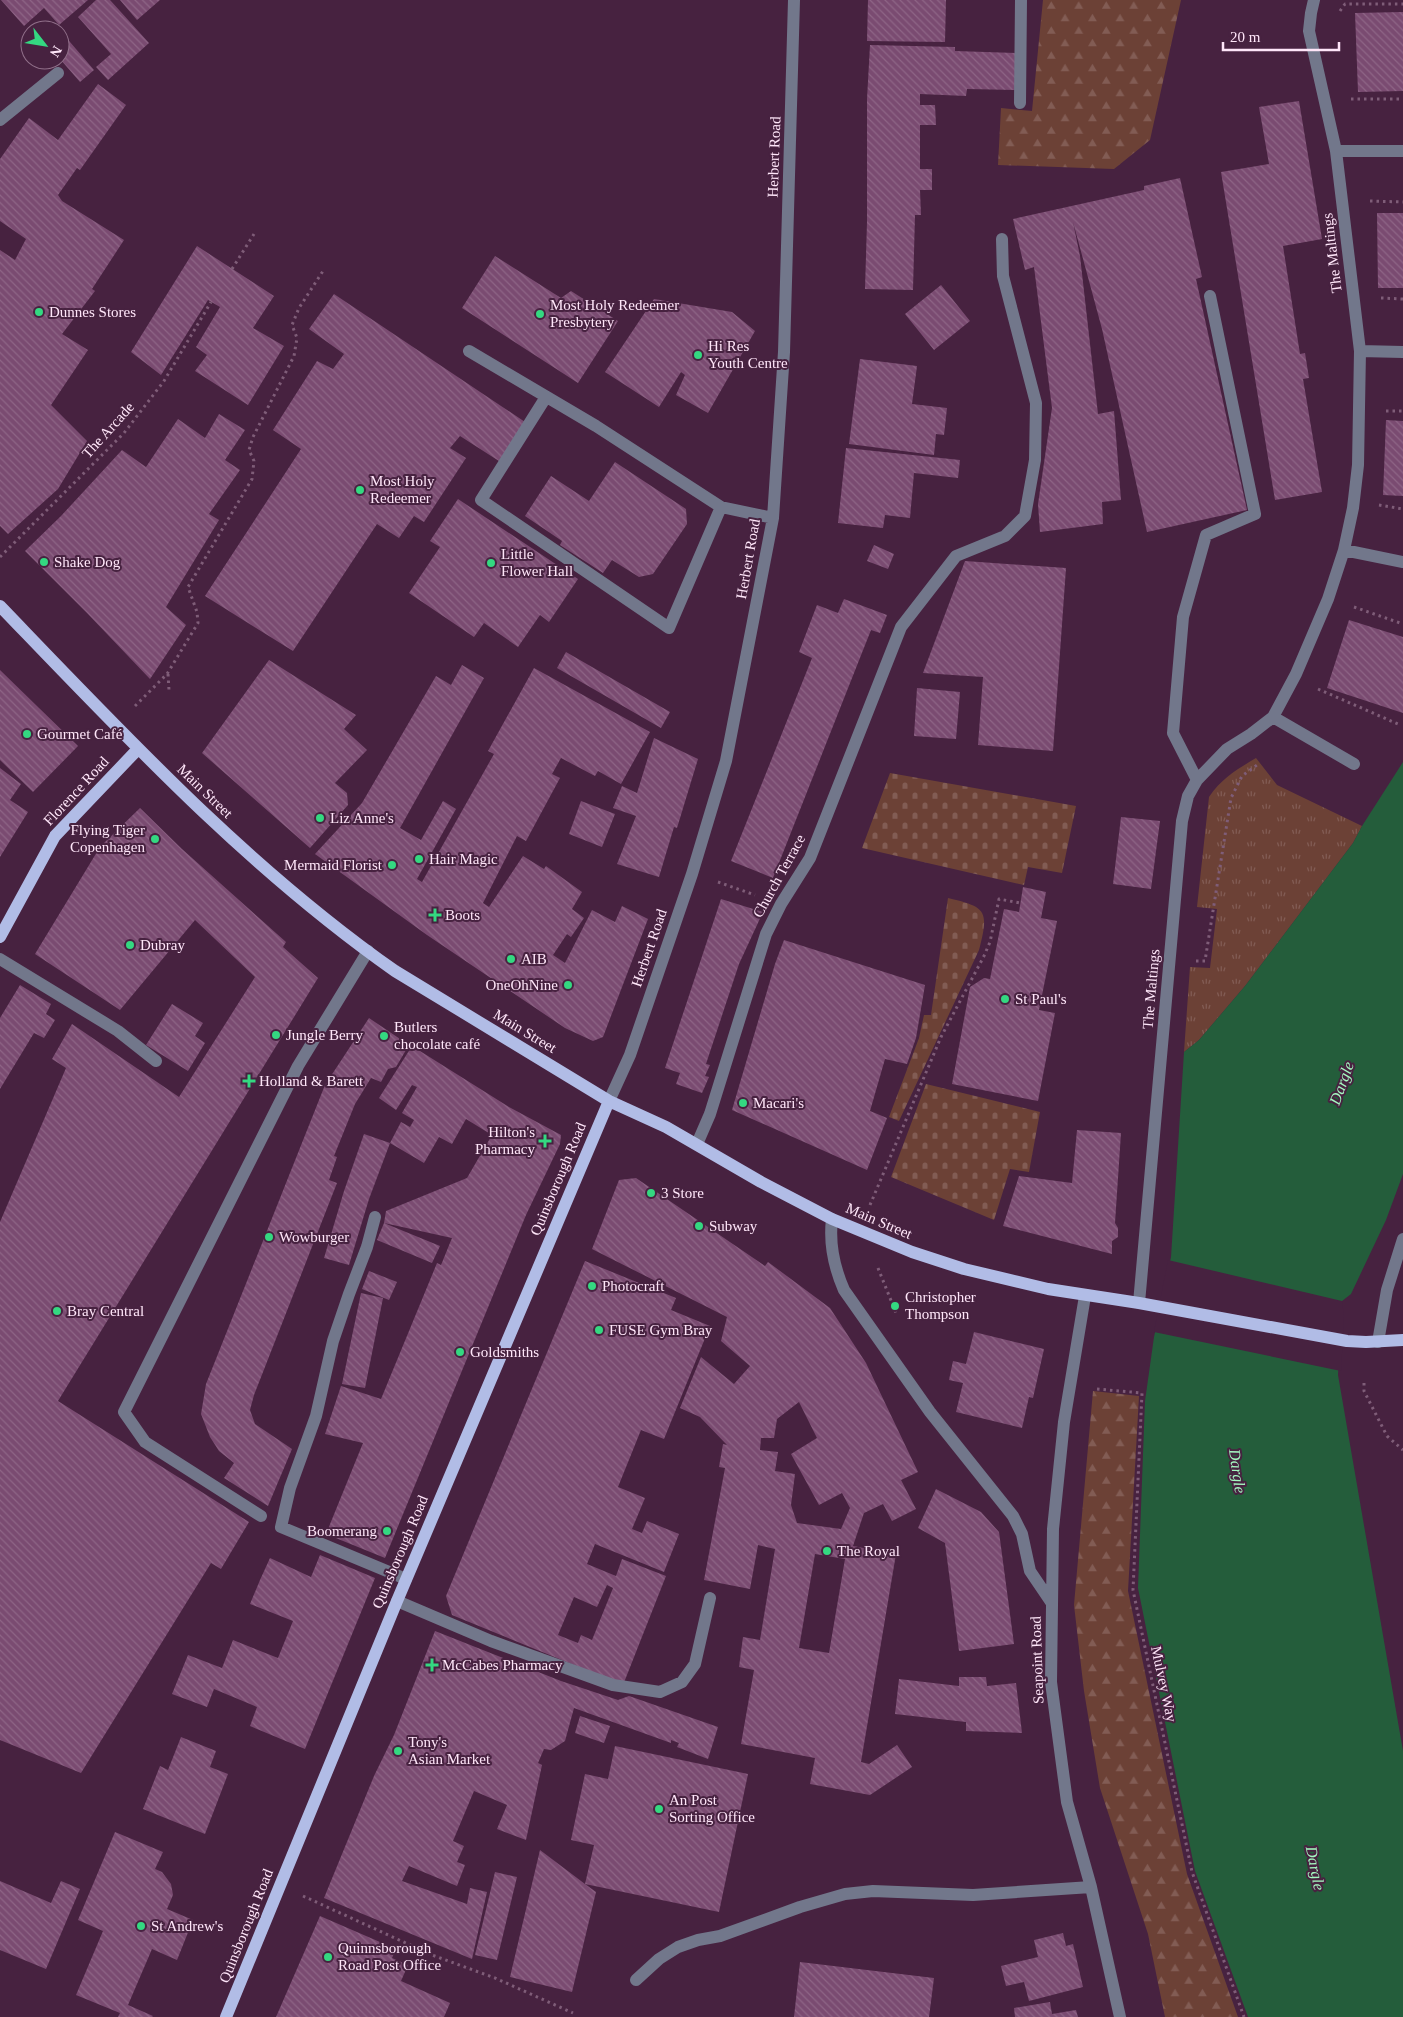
<svg xmlns="http://www.w3.org/2000/svg" width="1403" height="2017" font-family="Georgia,serif">
  <style>
    .grass { fill: url(#grass-tufts) }
    .forest { fill: url(#forest-firs) }
    .cemetery { fill: url(#cemetery-stones) }
    .water { fill: #245d3b }
    .pier { fill: #472240 }
    .building { fill: url(#building-back-hatch); fill-rule: evenodd }
    .lines { fill: none; stroke-linecap: round; stroke-linejoin: round }
    .path { stroke: #7f5d78; stroke-width: 3; stroke-dasharray: 2.5 4; stroke-linecap: butt }
    .minor { stroke: #72778b; stroke-width: 12 }
    .major { stroke: #b1bce6; stroke-width: 12 }
    .poi-dot { fill: #34d881; stroke: #472240; stroke-width: 2 }
    .labels { text-anchor: middle; stroke-width: 4; stroke-linejoin: round; paint-order: stroke }
    .street-label { font-size: 15px; fill: #ffe6f9; stroke: #472240 }
    .poi-label { font-size: 15px; fill: #ffe6f9; stroke: #472240; text-anchor: start }
    .water-label { font-size: 16px; font-style: italic; fill: #a4f8c0; stroke: #472240 }
  </style>
  <defs>
    <pattern id="grass-tufts" width="24" height="20" patternUnits="userSpaceOnUse" patternTransform="scale(1.25)"><rect width="24" height="20" fill="#6c4136"/><path d="M3 7l-1-3M5 7V3M7 7l1-3M15 17l-1-3M17 17v-4M19 17l1-3" fill="none" stroke="#825c54"/></pattern>
    <pattern id="forest-firs" width="22" height="20" patternUnits="userSpaceOnUse" patternTransform="scale(1.25)"><rect width="22" height="20" fill="#6c4136"/><path d="M5 1l3.5 6h-7zM16 11l3.5 6h-7z" fill="#825c54"/></pattern>
    <pattern id="cemetery-stones" width="16" height="16" patternUnits="userSpaceOnUse" patternTransform="scale(1.25)"><rect width="16" height="16" fill="#6c4136"/><path d="M2 7V4a2 2 0 0 1 4 0v3zM10 15v-3a2 2 0 0 1 4 0v3z" fill="#825c54"/></pattern>
    <pattern id="building-back-hatch" width="6" height="6" patternUnits="userSpaceOnUse" patternTransform="scale(1.25)"><rect width="6" height="6" fill="#7a4b71"/><path d="M-1 5l2 2M0 0l6 6M5-1l2 2" fill="none" stroke="#8e6586"/></pattern>
  </defs>
  <rect width="100%" height="100%" fill="#472240"/>
  <!-- grass -->
  <path class="grass" d="M1256 758 1277 785 1362 826 1353 843 1245 986 1199 1040 1184 1052 1190 967 1210 968 1217 909 1197 907 1209 797C1222 778 1236 770 1256 758Z"/>
  <!-- forest -->
  <path class="forest" d="M1043 0H1181L1150 140 1114 169 998 165 1001 108 1032 111Z
    M1093 1391 1139 1396 1128 1591 1187 1874 1238 2017H1165L1148 1934 1100 1788 1084 1691 1074 1605Z"/>
  <!-- cemetery -->
  <path class="cemetery" d="M890 773 1076 806 1062 873 1028 867 1024 885 862 848Z
    M948 898C987 907 989 911 979 950L899 1121 889 1117 919 1038 924 1015H931Z
    M926 1084 1040 1112 1029 1172 1010 1169 994 1220 891 1177Z"/>
  <!-- water -->
  <path class="water" d="M1403 762V1174L1386 1220 1351 1294 1342 1301 1338 1375 1403 1751V2017H1248L1195 1871 1138 1588 1145 1401 1154 1337 1171 1257 1184 1052 1199 1040 1245 986 1322 884 1353 843 1362 826Z"/>
  <!-- pier -->
  <path class="pier" d="M1168 1260 1342 1301 1344 1316 1341 1371 1154 1332Z"/>
  <!-- building -->
  <path class="building" d="M1 0H88L59 25 44 8 24 26Z
    M96 0H110L149 43 108 80 96 67 111 54 78 17Z
    M120 0H160L137 20Z
    M868 0H946L945 42 867 41Z
    M1403 12V91L1358 92 1355 13Z
    M64 35 94 70 80 82 60 59V39Z
    M870 45 955 47V51L1016 53 1015 90 967 89 966 96 920 94V105H935L936 125H920V169H932V190H920L921 215H915L913 290 865 289 867 222V99Z
    M98 84 126 105 80 170 77 168 58 195 62 201 124 240 92 289 95 291 62 334 88 350 51 405 87 441 58 489 8 534 0 526V250L15 260 26 239 0 221V159L29 118 58 140Z
    M1299 101 1322 239 1283 246 1300 354 1305 353 1309 378 1303 379 1322 492 1275 500 1221 172 1269 164 1259 107Z
    M1180 178 1202 277 1196 279 1247 510 1147 532 1102 329 1073 222 1080 256 1098 414 1114 411 1121 500 1102 502 1103 524 1040 532 1038 504 1052 408 1034 267 1025 270 1013 219 1144 190V186Z
    M1377 213H1403V288H1378Z
    M197 246 274 296 253 328 284 346 248 405 195 371 207 355 196 347 220 307 208 300 161 375 131 352Z
    M495 256 561 298 571 291 618 321 578 383 462 308Z
    M941 285 970 321 934 350 905 314Z
    M334 294 528 424 502 463 460 436 450 448 466 458 424 522 414 516 399 538 377 524 293 651 205 596 301 449 273 430 317 361 333 369 344 354 309 329Z
    M654 299 732 312 755 331 708 413 676 395 685 375 681 372 659 407 605 372Z
    M860 359 917 366 912 404 947 408 944 435 936 434 934 455 849 444Z
    M219 414 245 430 225 460 240 470 209 514 219 520 166 607 186 625 150 679 87 613 25 551 61 516 122 450 146 467 178 419 205 438Z
    M1386 420 1403 421V496L1383 495Z
    M846 448 960 460 958 478 914 473 910 518 885 515 883 528 838 523Z
    M615 462 686 509 687 524 653 574 639 577 612 560 603 573 560 545 562 541 525 516 551 476 589 501Z
    M458 499 578 579 549 622 540 615 518 647 484 623 474 637 409 593 440 547 430 541Z
    M874 545 894 554 888 569 867 561Z
    M965 561 1066 568 1053 751 978 745 983 677 923 673Z
    M844 599 887 615 880 633 871 630 773 878 731 861 812 658 799 652 817 605 838 613Z
    M1349 620 1403 637V713L1327 688Z
    M566 652 670 712 661 728 557 668Z
    M269 660 356 715 344 729 367 750 335 783 347 793 348 805 310 848 202 753Z
    M462 665 484 678 400 828 421 840 443 801 456 809 417 879 422 882 494 754 488 751 534 668 650 732 621 784 598 771 595 776 561 758 552 774 560 778 526 841 517 836 483 903 489 907 523 856 544 869 546 866 582 892 572 909 584 918 571 937 567 934 553 955 565 963 592 910 615 922 622 906 648 919 603 1037 593 1041 565 1028 427 935 315 854 362 803 436 676 451 685Z
    M0 670 78 746 33 792 0 760Z
    M917 688 960 692 956 739 914 736Z
    M654 738 698 759 677 828 674 827 659 877 617 864 636 816 613 808 622 786 637 793Z
    M0 768 21 784 10 800 28 812 0 857Z
    M581 801 615 814 602 847 569 834Z
    M140 808 182 849 286 942 283 947 318 978 58 1401 249 1522 221 1569 211 1563 81 1773 0 1740V1222L66 1068 52 1059 72 1024 179 1097 255 977 195 920 120 1010 35 954 97 852 104 843Z
    M1121 817 1160 821 1151 889 1113 884Z
    M1023 887 1046 892 1041 918 1057 921 1039 1010 1055 1013 1038 1101 952 1084 970 987 984 978 990 979 1004 909 1019 912Z
    M721 899 763 912 739 964 706 1064 710 1065 705 1076 709 1077 702 1093 676 1084 680 1073 665 1068Z
    M784 940 925 985 916 1038 907 1064 885 1059 870 1111 887 1118 867 1170 732 1110 775 964Z
    M20 985 51 1004 46 1014 55 1020 44 1038 34 1033 0 1089V1018Z
    M172 1004 203 1023 195 1036 205 1043 188 1071 146 1045Z
    M369 1018 409 1045 396 1067 388 1069 381 1082 371 1078 355 1104 334 1156 337 1157 329 1180 337 1183 254 1395 250 1410 255 1424 292 1449 268 1506 224 1478 234 1463 219 1451 210 1437 201 1414 206 1384 325 1085Z
    M412 1046 509 1107 561 1135 560 1144 526 1215 385 1558 326 1534 363 1443 325 1434 341 1386 381 1399 437 1263 441 1265 452 1238 384 1223 440 1246 432 1263 377 1240 384 1223 386 1211 467 1178 492 1135 466 1119 452 1144 439 1137 424 1163 390 1143 401 1122 410 1127 414 1120 402 1113 417 1087 412 1085 396 1110 379 1098Z
    M1077 1130 1121 1133 1115 1223 1118 1228V1237L1112 1241V1254L1003 1226 1019 1176 1072 1183Z
    M364 1134 390 1143 369 1199 349 1265 324 1258 344 1191Z
    M636 1178 765 1266 768 1262 830 1308 866 1363 918 1472 901 1480 916 1509 892 1521 883 1504 864 1513 853 1546 896 1554 861 1762 869 1764 897 1745 912 1767 870 1795 810 1784 815 1758 741 1744 754 1670 739 1667 743 1637 760 1640 775 1549 758 1545 750 1589 704 1580 725 1468 719 1467 723 1444 727 1445 700 1417 680 1408 701 1357 734 1384 750 1366 721 1341 727 1317 592 1249 619 1180ZM799 1402 817 1438 791 1454 819 1505 842 1493 850 1508 841 1529 797 1523 791 1505 795 1474 775 1471 778 1452 760 1450 761 1438H774L777 1419ZM815 1554 845 1559 829 1653 799 1648Z
    M585 1261 676 1298 671 1310 710 1326 664 1439 641 1430 618 1487 645 1498 632 1529 642 1533 647 1521 679 1534 664 1572 595 1544 587 1564 616 1576 622 1559 666 1576 623 1685 452 1615 446 1596ZM607 1585 613 1588 592 1640 581 1635 578 1643 558 1635 574 1597 597 1607Z
    M369 1271 397 1282 389 1300 362 1289Z
    M361 1293 383 1298 365 1388 342 1384Z
    M974 1332 1044 1349 1033 1398 1029 1397 1022 1428 956 1412 963 1383 949 1380 953 1361 966 1364Z
    M936 1489 981 1512 999 1532 1014 1644 959 1651 945 1543 918 1528Z
    M320 1555 375 1578 305 1749 250 1726 257 1707 214 1689 207 1707 172 1694 188 1655 222 1668 233 1640 278 1658 293 1621 250 1604 260 1580 270 1558 311 1577Z
    M435 1631 561 1681 618 1700 629 1696 718 1727 708 1759 677 1747 679 1743 671 1740V1743L574 1708 565 1741 551 1750 544 1749 538 1763 542 1765 526 1840 497 1829 507 1805 474 1791 453 1841 464 1846 457 1862 465 1865 457 1886 409 1866 402 1881 467 1904 470 1888 487 1892 472 1959 324 1898 374 1776 394 1735Z
    M959 1677H986L987 1686 1016 1683 1022 1733 966 1731V1722L895 1714 899 1679 959 1686Z
    M580 1716 610 1726 604 1743 575 1733Z
    M181 1737 216 1751 210 1767 228 1774 205 1834 143 1809 160 1766 168 1770Z
    M615 1746 748 1774 719 1912 585 1884 596 1892 572 1992 510 1977 540 1850 585 1884 594 1845 571 1840 585 1774 608 1779Z
    M115 1832 163 1852 155 1869 162 1872 171 1884 173 1895 167 1909 193 1920 177 1960 152 1949 128 2005 153 2016 152 2017H118L120 2013 76 1995 103 1931 78 1920Z
    M495 1872 517 1877 497 1960 475 1955Z
    M0 1881 51 1903 61 1881 80 1889 46 1969 0 1950Z
    M320 1916 396 1949 392 1958 408 1965 401 1981 450 2003 444 2017H276Z
    M1063 1933 1066 1946 1073 1944 1083 1987 1029 2001 1024 1982 1006 1986 1001 1966 1038 1957 1034 1940Z
    M800 1962 934 1978 929 2017H794Z
    M1050 2002 1052 2014 1076 2010 1078 2017H1015L1014 2008Z"/>
  <g class="lines">
    <!-- path -->
    <path class="path" d="M1340 11 1345 4H1403
      M1351 99H1403
      M1370 201 1403 202
      M232 269 254 234
      M1381 298 1403 299
      M1386 411H1403
      M1379 505 1403 509
      M0 557 124 433 164 381 211 302
      M1354 607 1403 624
      M168 674 169 690
      M1318 689 1398 724
      M135 706 167 674 198 623 197 612 188 587 252 479 254 461 249 450 253 437 294 356 297 338 292 325 299 308 323 271
      M718 882 755 895
      M1196 961H1205L1231 798 1242 776 1257 765
      M870 1205 941 1037 984 956 990 942 999 899 1020 903
      M878 1268 896 1313
      M1364 1383V1391L1387 1436 1403 1450
      M1097 1389 1142 1393 1133 1590 1192 1872 1244 2017
      M303 1896 432 1955 495 1978 573 2013"/>
    <!-- minor -->
    <path class="minor" d="M1020 103 1021 0
      M0 120 58 73
      M1336 151H1403
      M469 351 596 426 721 507 773 518
      M1360 351 1403 352
      M546 397 481 500 669 628 721 507
      M1344 550 1403 562
      M1273 717 1354 764
      M1197 780 1173 733 1183 617 1206 535 1255 514 1210 296
      M0 959 118 1031 156 1061
      M609 1101 630 1055 692 874 726 761 773 518 784 352 794 0
      M697 1144 710 1114 766 934 781 904 810 858 901 627 956 556 1005 536 1025 516 1035 460 1036 403 1003 276 1002 239
      M375 1217 367 1247 349 1294 333 1341 316 1416 290 1488 281 1527 406 1579
      M832 1219C829 1244 834 1267 844 1290L930 1412 1013 1516 1022 1534 1030 1571 1051 1602
      M1085 1296 1064 1422 1053 1529 1051 1682 1067 1802 1091 1887 1120 2017
      M1139 1303 1182 821 1188 796 1197 780 1227 749 1251 734 1273 717 1296 674 1328 599 1344 550 1353 508 1358 465 1360 351 1336 151 1309 31 1311 13 1314 0
      M1378 1342 1387 1290 1403 1239
      M261 1516 145 1442 124 1412 298 1066 368 951
      M397 1601 491 1641 613 1685 660 1692 682 1682 695 1664 710 1598
      M636 1980 659 1959 678 1947 698 1940 720 1936 800 1907 845 1894 873 1891 973 1895 1091 1887"/>
    <!-- major -->
    <path class="major" d="M0 606C125 736 247 867 395 971L609 1101 666 1127 761 1182 832 1219 912 1252 964 1269 1048 1289 1139 1303 1347 1341 1366 1342 1403 1340
      M0 937 55 836 138 749
      M226 2017 397 1601 609 1101"/>
  </g>
  <!-- markers -->
  <g class="poi-dot">
    <circle cx="39" cy="312" r="5"/>
    <circle cx="540" cy="314" r="5"/>
    <circle cx="698" cy="355" r="5"/>
    <circle cx="360" cy="490" r="5"/>
    <circle cx="44" cy="562" r="5"/>
    <circle cx="491" cy="563" r="5"/>
    <circle cx="27" cy="734" r="5"/>
    <circle cx="320" cy="818" r="5"/>
    <circle cx="155" cy="839" r="5"/>
    <circle cx="419" cy="859" r="5"/>
    <circle cx="392" cy="865" r="5"/>
    <path d="M432.5 907.5h5v5h5v5h-5v5h-5v-5h-5v-5h5z"/>
    <circle cx="130" cy="945" r="5"/>
    <circle cx="511" cy="959" r="5"/>
    <circle cx="568" cy="985" r="5"/>
    <circle cx="1005" cy="999" r="5"/>
    <circle cx="276" cy="1035" r="5"/>
    <circle cx="384" cy="1036" r="5"/>
    <path d="M246.5 1073.5h5v5h5v5h-5v5h-5v-5h-5v-5h5z"/>
    <circle cx="743" cy="1103" r="5"/>
    <path d="M542.5 1133.5h5v5h5v5h-5v5h-5v-5h-5v-5h5z"/>
    <circle cx="651" cy="1193" r="5"/>
    <circle cx="699" cy="1226" r="5"/>
    <circle cx="269" cy="1237" r="5"/>
    <circle cx="592" cy="1286" r="5"/>
    <circle cx="895" cy="1306" r="5"/>
    <circle cx="57" cy="1311" r="5"/>
    <circle cx="599" cy="1330" r="5"/>
    <circle cx="460" cy="1352" r="5"/>
    <circle cx="387" cy="1531" r="5"/>
    <circle cx="827" cy="1551" r="5"/>
    <path d="M429.5 1657.5h5v5h5v5h-5v5h-5v-5h-5v-5h5z"/>
    <circle cx="398" cy="1751" r="5"/>
    <circle cx="659" cy="1809" r="5"/>
    <circle cx="141" cy="1926" r="5"/>
    <circle cx="328" cy="1957" r="5"/>
  </g>
  <g class="labels">
    <!-- street labels -->
    <g class="street-label">
      <text transform="translate(774 157) rotate(-88)" y="5">Herbert Road</text>
      <text transform="translate(1332 253) rotate(-97)" y="5">The Maltings</text>
      <text transform="translate(108 430) rotate(-48)" y="5">The Arcade</text>
      <text transform="translate(748 559) rotate(-80)" y="5">Herbert Road</text>
      <text transform="translate(76 791) rotate(-47)" y="5">Florence Road</text>
      <text transform="translate(205 791) rotate(44)" y="5">Main Street</text>
      <text transform="translate(779 876) rotate(-61)" y="5">Church Terrace</text>
      <text transform="translate(649 948) rotate(-71)" y="5">Herbert Road</text>
      <text transform="translate(1151 989) rotate(-85)" y="5">The Maltings</text>
      <text transform="translate(525 1031) rotate(31)" y="5">Main Street</text>
      <text transform="translate(558 1179) rotate(-67)" y="5">Quinsborough Road</text>
      <text transform="translate(879 1221) rotate(23)" y="5">Main Street</text>
      <text transform="translate(400 1552) rotate(-67)" y="5">Quinsborough Road</text>
      <text transform="translate(1037 1660) rotate(-92)" y="5">Seapoint Road</text>
      <text transform="translate(1164 1684) rotate(78)" y="5">Mulvey Way</text>
      <text transform="translate(246 1926) rotate(-68)" y="5">Quinsborough Road</text>
    </g>
    <!-- poi labels -->
    <g class="poi-label">
      <text x="550" y="310">Most Holy Redeemer<tspan x="550" dy="17">Presbytery</tspan></text>
      <text x="49" y="317">Dunnes Stores</text>
      <text x="708" y="351">Hi Res<tspan x="708" dy="17">Youth Centre</tspan></text>
      <text x="370" y="486">Most Holy<tspan x="370" dy="17">Redeemer</tspan></text>
      <text x="501" y="559">Little<tspan x="501" dy="17">Flower Hall</tspan></text>
      <text x="54" y="567">Shake Dog</text>
      <text x="37" y="739">Gourmet Café</text>
      <text x="330" y="823">Liz Anne's</text>
      <text x="145" y="835" text-anchor="end">Flying Tiger<tspan x="145" dy="17">Copenhagen</tspan></text>
      <text x="429" y="864">Hair Magic</text>
      <text x="382" y="870" text-anchor="end">Mermaid Florist</text>
      <text x="445" y="920">Boots</text>
      <text x="140" y="950">Dubray</text>
      <text x="521" y="964">AIB</text>
      <text x="558" y="990" text-anchor="end">OneOhNine</text>
      <text x="1015" y="1004">St Paul's</text>
      <text x="394" y="1032">Butlers<tspan x="394" dy="17">chocolate café</tspan></text>
      <text x="286" y="1040">Jungle Berry</text>
      <text x="259" y="1086">Holland &amp; Barett</text>
      <text x="753" y="1108">Macari's</text>
      <text x="535" y="1137" text-anchor="end">Hilton's<tspan x="535" dy="17">Pharmacy</tspan></text>
      <text x="661" y="1198">3 Store</text>
      <text x="709" y="1231">Subway</text>
      <text x="279" y="1242">Wowburger</text>
      <text x="602" y="1291">Photocraft</text>
      <text x="905" y="1302">Christopher<tspan x="905" dy="17">Thompson</tspan></text>
      <text x="67" y="1316">Bray Central</text>
      <text x="609" y="1335">FUSE Gym Bray</text>
      <text x="470" y="1357">Goldsmiths</text>
      <text x="377" y="1536" text-anchor="end">Boomerang</text>
      <text x="837" y="1556">The Royal</text>
      <text x="442" y="1670">McCabes Pharmacy</text>
      <text x="408" y="1747">Tony's<tspan x="408" dy="17">Asian Market</tspan></text>
      <text x="669" y="1805">An Post<tspan x="669" dy="17">Sorting Office</tspan></text>
      <text x="151" y="1931">St Andrew's</text>
      <text x="338" y="1953">Quinnsborough<tspan x="338" dy="17">Road Post Office</tspan></text>
    </g>
    <!-- water labels -->
    <g class="water-label">
      <text transform="translate(1341 1083) rotate(-70)" y="6">Dargle</text>
      <text transform="translate(1238 1471) rotate(82)" y="6">Dargle</text>
      <text transform="translate(1316 1868) rotate(79)" y="6">Dargle</text>
    </g>
  </g>
  <!-- north arrow -->
  <g transform="translate(45 45) rotate(121)"><circle r="24" fill="#472240" stroke="#91708a"/>
  <path d="M0-4L9 19L0 12L-9 19Z" fill="#34d881"/>
  <text y="-8" font-size="14" font-weight="bold" text-anchor="middle" fill="#ffe6f9">N</text>
  </g>
  <!-- scale -->
  <path d="M1223 42v8h116v-8" fill="none" stroke="#ffe6f9" stroke-width="2.5"/>
  <text x="1230" y="42" font-size="15" fill="#ffe6f9" stroke="#472240" stroke-width="4" paint-order="stroke">20 m</text>
</svg>
